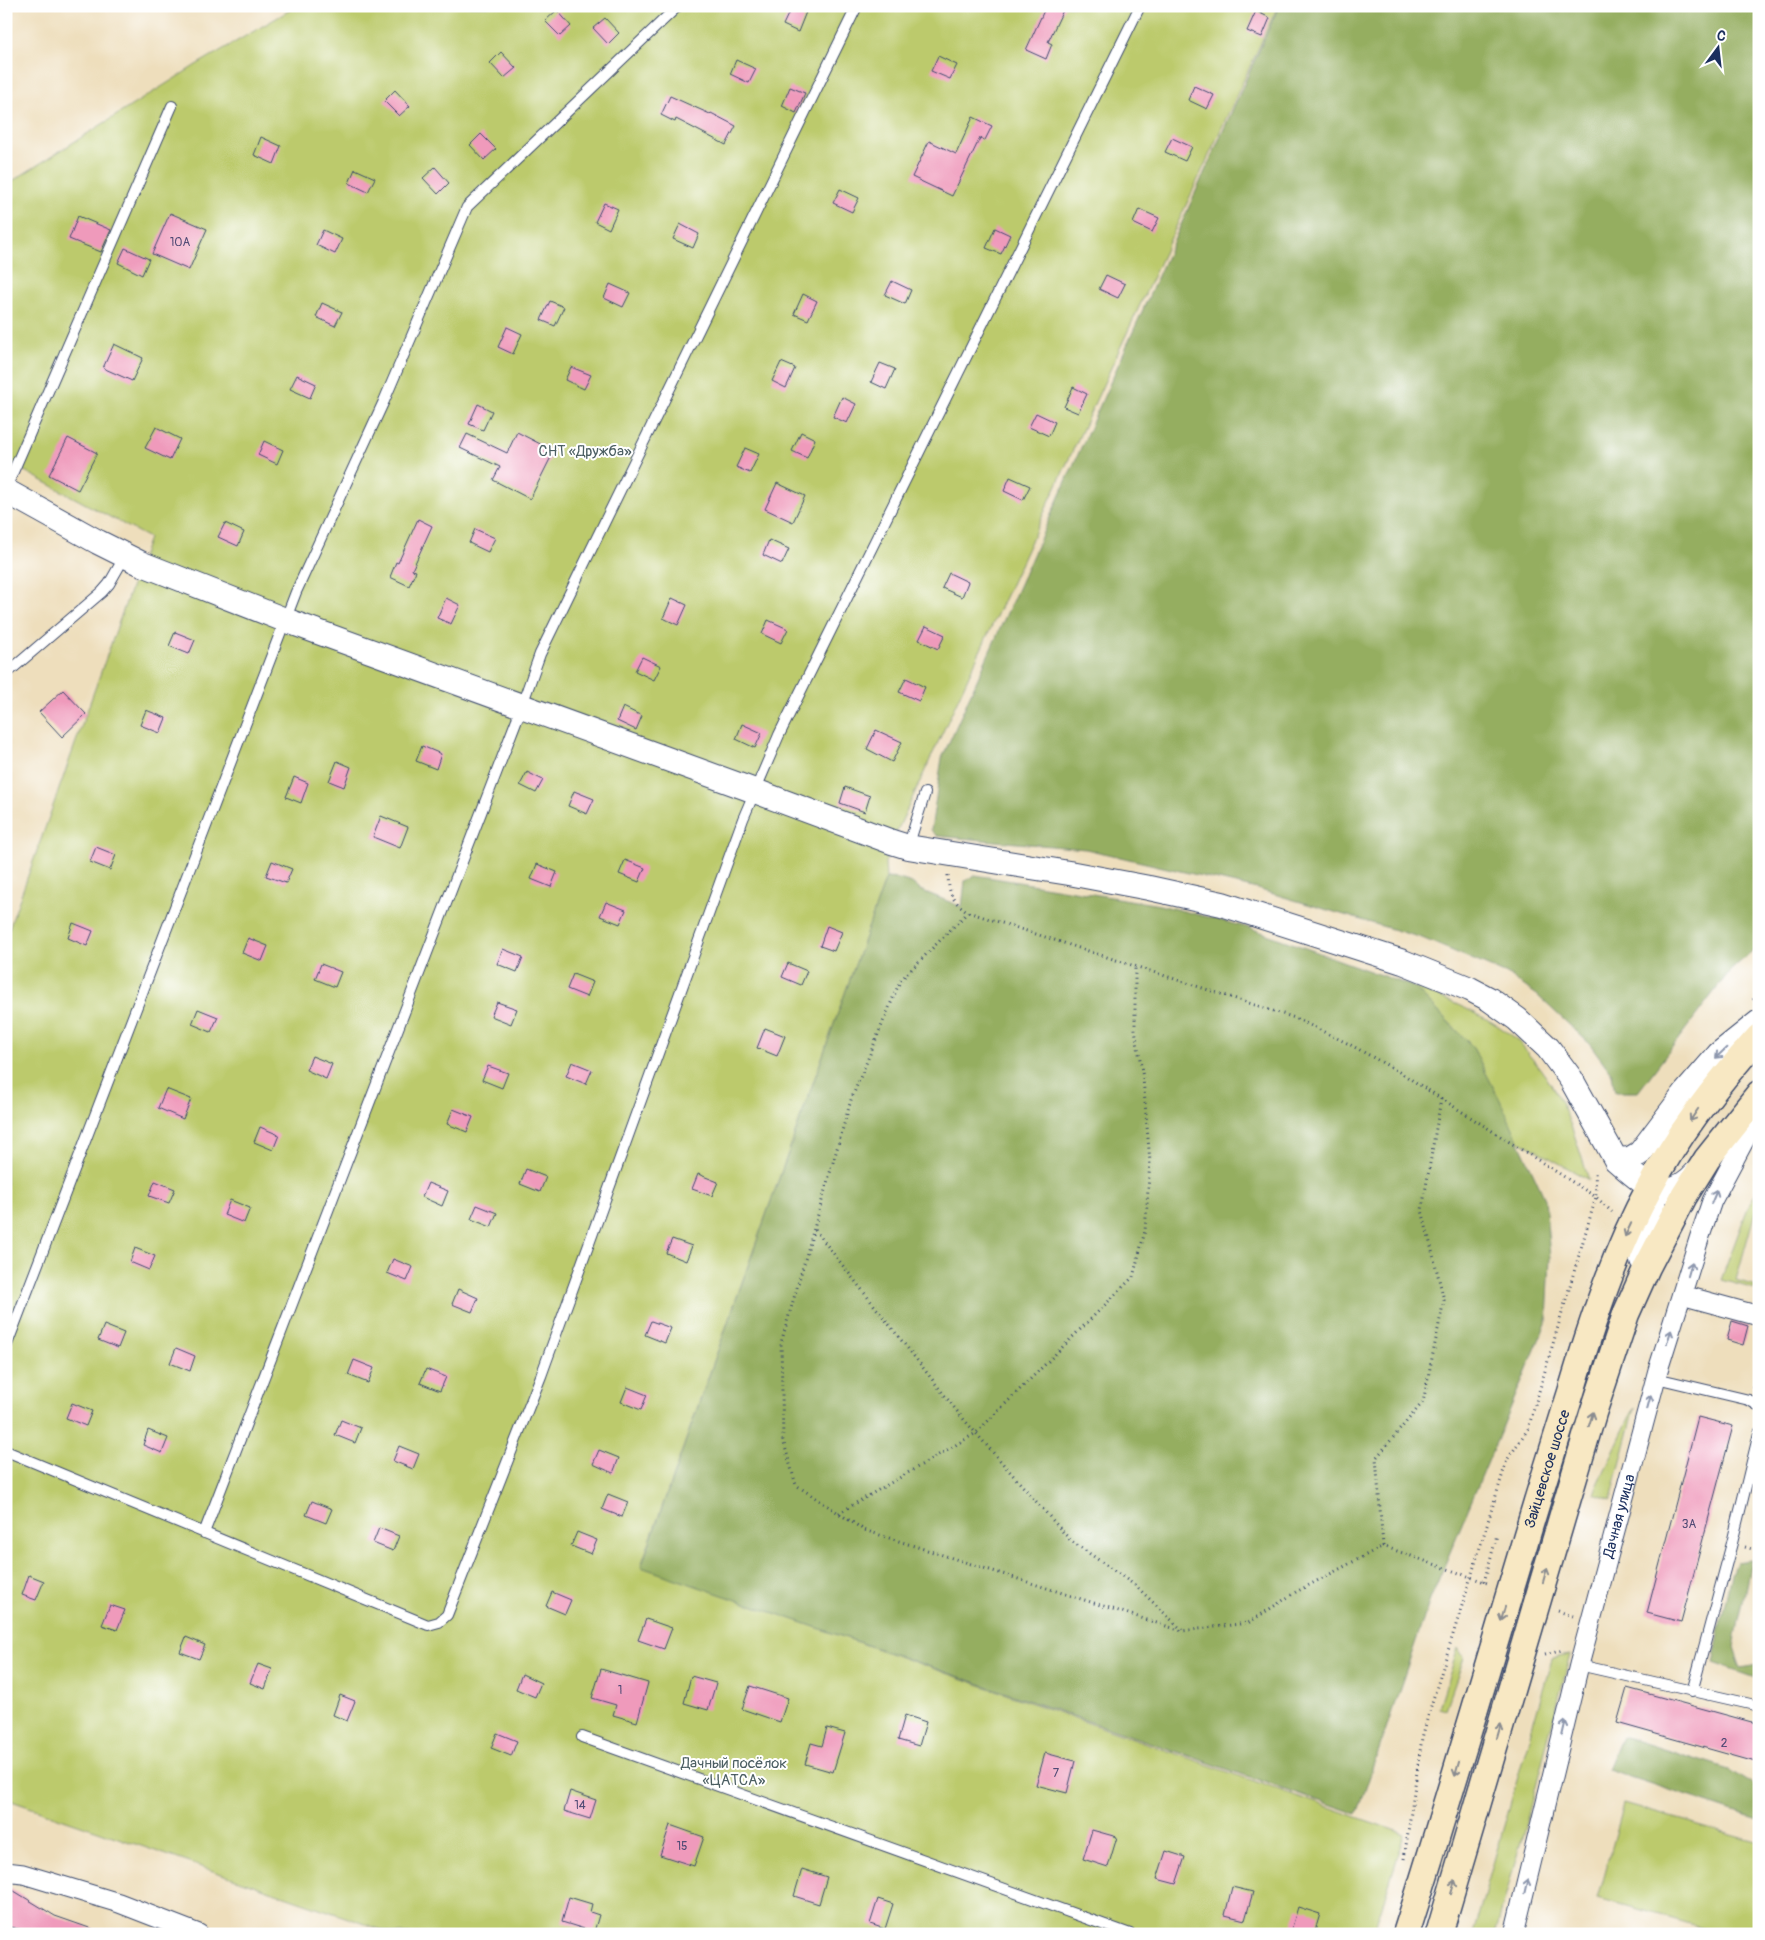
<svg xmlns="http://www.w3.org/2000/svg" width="1765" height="1940" font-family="Pangolin,sans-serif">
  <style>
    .green { fill: #bcca6c; stroke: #6c7c65 }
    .forest { fill: #95ae60; stroke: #586e5f }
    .building { fill: #ef9abb }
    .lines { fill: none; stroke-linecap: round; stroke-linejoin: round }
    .service-casing { stroke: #3b496c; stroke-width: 12 }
    .minor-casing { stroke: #3b496c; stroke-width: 21 }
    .tertiary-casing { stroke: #3b496c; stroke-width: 26 }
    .secondary-casing { stroke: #3b496c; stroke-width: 29 }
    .path { stroke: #3b496c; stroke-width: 3; stroke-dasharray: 1 4; stroke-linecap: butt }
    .service { stroke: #fff; stroke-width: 10 }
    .minor { stroke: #fff; stroke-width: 19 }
    .tertiary { stroke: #fff; stroke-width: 24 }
    .secondary { stroke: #f8e8c3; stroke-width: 26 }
    .oneway { stroke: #8d97ae }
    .oneway2 { stroke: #8a8c90 }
    .labels { text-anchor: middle; stroke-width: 4; stroke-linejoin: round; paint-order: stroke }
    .number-label { font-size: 12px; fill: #504a75 }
    .park-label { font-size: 15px; fill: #4b5e62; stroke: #fff }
    .street-label { font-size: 15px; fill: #1b2f5e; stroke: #fff }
  </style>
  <rect width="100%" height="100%" fill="#fff"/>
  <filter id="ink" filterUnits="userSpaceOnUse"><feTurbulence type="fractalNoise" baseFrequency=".02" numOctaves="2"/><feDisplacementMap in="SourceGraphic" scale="10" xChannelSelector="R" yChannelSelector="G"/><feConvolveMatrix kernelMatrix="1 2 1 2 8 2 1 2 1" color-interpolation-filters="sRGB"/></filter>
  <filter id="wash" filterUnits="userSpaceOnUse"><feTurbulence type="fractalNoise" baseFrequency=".0096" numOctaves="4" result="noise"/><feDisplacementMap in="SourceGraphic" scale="20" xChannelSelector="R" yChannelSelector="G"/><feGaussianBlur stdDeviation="1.12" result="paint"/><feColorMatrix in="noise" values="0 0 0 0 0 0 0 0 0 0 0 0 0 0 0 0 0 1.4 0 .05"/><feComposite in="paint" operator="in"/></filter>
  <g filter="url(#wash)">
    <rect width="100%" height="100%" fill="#eedebc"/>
    <!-- green -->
    <path class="green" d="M297 6H1278L892 842 885 863 886 878 641 1566 1405 1834 1373 1934H394L6 1799V937L149 538 6 461V185L196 65Z
      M1414 987C1447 1000 1481 1013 1510 1034 1517 1039 1523 1047 1528 1054 1564 1094 1573 1131 1589 1180L1518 1140 1472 1046Z
      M1759 1186V1206L1755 1212 1736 1280 1759 1287V1290L1721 1280 1747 1210Z
      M1635 1408 1611 1499 1594 1493 1629 1418Z
      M1458 1648 1464 1658 1446 1709 1439 1707Z
      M1570 1655 1527 1820 1495 1934H1473L1552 1658Z
      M1624 1804 1759 1842V1934H1726L1598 1898Z"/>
    <!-- forest -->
    <path class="forest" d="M1279 6H1759V945L1730 971 1638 1092H1615L1612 1074 1590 1044 1537 995 1507 974 1422 938 1257 889 1086 849 937 836 931 830 942 758Z
      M975 875 1160 905 1250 928 1414 987 1472 1046 1500 1100 1545 1199 1550 1258 1547 1321 1430 1600 1357 1814 641 1567 886 878 899 879 912 883 920 890 962 907 965 881Z
      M1751 1560 1734 1647 1741 1668 1759 1665V1679L1713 1663 1731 1574 1736 1562Z
      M1622 1736 1729 1770 1759 1789V1819L1608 1770Z"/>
    <g id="blocks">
      <!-- building -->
      <path class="building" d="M792 6 806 12 798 32 783 25Z
        M1046 6H1065L1048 42 1052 44 1046 59 1026 50Z
        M557 10 571 26 560 36 545 21Z
        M1256 11 1270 18 1262 37 1247 31Z
        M605 18 619 33 608 44 593 28Z
        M501 52 516 68 504 78 490 63Z
        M938 56 957 65 950 79 931 71Z
        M736 60 756 69 749 83 730 74Z
        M1194 86 1214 95 1207 109 1188 100Z
        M790 87 805 93 796 113 782 106Z
        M395 90 410 106 399 116 384 101Z
        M670 96 710 114 711 113 736 126 726 145 676 119 675 122 661 115Z
        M973 117 992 126 985 140 980 138 952 196 912 177 929 141 956 154Z
        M481 134 496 149 484 160 470 145Z
        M261 137 281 146 274 164 254 155Z
        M1172 138 1192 147 1185 161 1165 152Z
        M435 167 449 183 438 194 423 178Z
        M355 169 375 178 368 192 349 183Z
        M840 189 859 198 852 212 833 203Z
        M604 203 618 209 609 229 595 222Z
        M1139 209 1159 218 1152 232 1133 223Z
        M170 213 207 229 189 270 152 254Z
        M78 216 111 230 101 252 69 239Z
        M680 224 699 234 693 248 673 239Z
        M995 228 1010 235 1001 254 986 248Z
        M323 230 342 239 335 254 316 245Z
        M125 248 149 259 142 275 118 263Z
        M1106 275 1125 284 1118 298 1099 289Z
        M892 281 911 290 905 304 885 295Z
        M610 284 630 293 623 307 604 298Z
        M803 294 817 301 808 320 794 314Z
        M550 301 564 307 555 326 541 320Z
        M322 303 342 312 335 326 316 317Z
        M507 327 522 334 513 354 498 347Z
        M114 344 143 358 132 381 103 368Z
        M781 362 795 368 786 388 772 381Z
        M880 363 895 369 886 389 871 382Z
        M571 367 591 375 584 389 565 380Z
        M297 375 316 384 310 398 290 389Z
        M1073 387 1087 394 1078 413 1064 407Z
        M842 397 856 404 847 423 833 417Z
        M478 404 492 411 483 430 469 424Z
        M1036 413 1055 422 1049 436 1029 427Z
        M156 427 180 439 170 460 145 448Z
        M517 432 554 451 530 499 493 480 500 467 460 448 467 434 507 453Z
        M801 432 815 439 807 458 792 451Z
        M68 438 97 453 78 490 49 475Z
        M264 441 283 450 277 464 258 455Z
        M745 448 759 454 750 473 736 467Z
        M1010 477 1030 486 1023 500 1004 491Z
        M777 483 805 496 793 522 765 509Z
        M418 519 432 526 412 570 416 571 409 586 390 577 396 562 398 563Z
        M225 523 244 532 238 546 218 537Z
        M475 529 495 538 488 552 469 543Z
        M769 540 789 549 782 564 763 555Z
        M949 573 968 582 962 597 942 588Z
        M446 598 460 605 451 624 437 618Z
        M672 598 687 605 678 625 663 618Z
        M768 620 788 629 781 643 762 634Z
        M926 626 945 635 938 649 919 640Z
        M175 632 195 640 189 654 169 646Z
        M642 657 661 666 654 680 635 671Z
        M906 678 925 687 919 701 899 692Z
        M63 690 86 714 62 737 39 712Z
        M623 707 642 716 636 730 617 721Z
        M146 710 166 718 160 733 140 725Z
        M742 724 762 733 755 748 736 739Z
        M876 730 902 742 892 762 867 749Z
        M422 746 441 754 436 769 416 761Z
        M337 761 351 767 344 787 329 781Z
        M527 772 543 780 536 793 520 785Z
        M294 777 308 783 301 803 286 797Z
        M845 787 870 796 865 812 840 803Z
        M574 791 594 799 587 814 568 806Z
        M381 816 408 827 400 848 373 837Z
        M96 847 116 855 110 870 90 862Z
        M625 860 645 868 639 882 619 874Z
        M272 861 292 869 286 883 266 876Z
        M537 864 557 872 551 887 531 879Z
        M606 902 626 910 620 924 600 916Z
        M73 923 93 931 87 946 68 938Z
        M827 926 842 932 834 951 820 946Z
        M248 938 268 946 262 961 242 953Z
        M503 949 523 957 517 972 497 964Z
        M788 963 807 971 801 985 782 977Z
        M321 964 341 972 335 987 315 979Z
        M573 974 593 982 587 997 567 989Z
        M497 1002 517 1009 511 1024 491 1016Z
        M198 1009 218 1017 211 1032 192 1024Z
        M765 1028 785 1036 777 1056 757 1048Z
        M312 1056 332 1064 326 1079 306 1070Z
        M572 1062 592 1070 586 1084 566 1076Z
        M488 1066 508 1073 502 1088 482 1080Z
        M166 1089 191 1099 183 1119 158 1108Z
        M453 1109 473 1117 467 1132 447 1124Z
        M260 1127 279 1135 273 1150 254 1142Z
        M526 1169 546 1177 540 1192 520 1184Z
        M698 1174 718 1182 712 1196 692 1189Z
        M155 1181 175 1189 169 1203 149 1196Z
        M428 1183 448 1191 442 1206 422 1197Z
        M230 1200 250 1208 244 1223 224 1215Z
        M477 1205 497 1213 491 1227 471 1219Z
        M672 1239 692 1246 686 1261 666 1253Z
        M135 1248 155 1256 149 1270 130 1262Z
        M393 1259 413 1267 407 1281 387 1273Z
        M458 1289 478 1298 472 1312 452 1304Z
        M651 1321 671 1328 665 1343 645 1335Z
        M1732 1321 1748 1326 1743 1345 1727 1340Z
        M104 1325 124 1333 118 1348 98 1340Z
        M176 1348 195 1356 190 1371 170 1363Z
        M354 1360 374 1368 368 1383 348 1375Z
        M426 1369 446 1377 440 1391 420 1383Z
        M627 1387 647 1395 641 1410 621 1402Z
        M72 1403 92 1411 86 1426 66 1418Z
        M1698 1417 1733 1426 1681 1622 1647 1613Z
        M341 1420 361 1428 355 1443 335 1435Z
        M148 1430 168 1438 162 1453 143 1445Z
        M399 1446 419 1454 413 1469 393 1461Z
        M599 1450 619 1458 613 1473 593 1464Z
        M608 1494 628 1502 622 1517 602 1509Z
        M312 1501 332 1509 326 1523 306 1515Z
        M379 1528 399 1536 393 1551 373 1543Z
        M577 1532 597 1540 591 1554 571 1546Z
        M29 1575 44 1581 36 1600 22 1595Z
        M552 1592 571 1600 565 1614 546 1606Z
        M110 1605 125 1610 117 1630 102 1625Z
        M646 1619 672 1628 664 1649 638 1640Z
        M186 1637 205 1645 199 1659 180 1652Z
        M258 1664 272 1669 265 1689 250 1683Z
        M601 1669 648 1683 637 1722 613 1715 616 1705 592 1698Z
        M522 1674 541 1683 535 1697 516 1689Z
        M691 1676 716 1683 708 1710 684 1703Z
        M750 1686 788 1698 780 1722 742 1709Z
        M1627 1688 1759 1724V1763L1617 1723Z
        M340 1695 355 1701 347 1721 333 1715Z
        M905 1715 926 1722 919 1746 898 1740Z
        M827 1728 845 1733 833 1772 805 1764 811 1743 822 1746Z
        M497 1733 517 1741 511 1756 491 1748Z
        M1045 1753 1075 1761 1067 1793 1036 1785Z
        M570 1791 596 1800 590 1819 564 1811Z
        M670 1825 704 1837 694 1866 660 1855Z
        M1092 1830 1117 1837 1108 1867 1083 1859Z
        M1166 1851 1185 1857 1176 1884 1157 1879Z
        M802 1869 827 1877 819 1904 794 1896Z
        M6 1886 55 1916 98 1931 97 1934H39L6 1926Z
        M1232 1887 1253 1892 1245 1920 1225 1915Z
        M569 1897 592 1904 590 1912 599 1915 594 1932 562 1922Z
        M878 1899 893 1904 885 1929 870 1924Z
        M1298 1907 1320 1914 1314 1934H1290Z"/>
    </g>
  </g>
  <g filter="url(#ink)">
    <use href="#blocks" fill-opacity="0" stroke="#3b496c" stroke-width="1"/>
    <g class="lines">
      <defs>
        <path id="service" d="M6 488 172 106
          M6 674 102 592 109 584 125 556
          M908 847 925 793
          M6 1347 296 592 384 401 467 207 678 6
          M1656 1378 1749 1400 1759 1406
          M6 1451 428 1625 439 1622 447 1615 541 1376 743 819 779 735 1140 6
          M204 1533 517 719 540 654 857 6
          M1579 1665 1759 1706
          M1692 1692 1732 1543 1759 1433
          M582 1737 1130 1934"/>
        <g id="minor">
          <path d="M1682 1295 1759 1316"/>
          <path d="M6 1872 23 1874 119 1903 199 1934"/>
          <path id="s1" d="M1514 1934 1579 1665 1658 1370 1699 1239 1712 1201 1745 1139 1759 1109"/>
        </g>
        <path id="tertiary" d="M6 491 98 542 140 563 285 620 755 791 892 842 908 847 1069 873 1149 888 1222 904 1403 962 1470 989 1489 999 1517 1019 1548 1048 1571 1079 1616 1160C1644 1184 1666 1207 1697 1172
          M1616 1160 1630 1159 1640 1153 1686 1092 1719 1054 1759 1022
          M1642 1260C1650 1234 1659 1213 1650 1187"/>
        <g id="secondary">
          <path id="s2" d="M1406 1934C1446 1808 1483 1682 1521 1555 1537 1500 1554 1446 1571 1392 1592 1322 1615 1251 1650 1187 1679 1132 1717 1083 1759 1037"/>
          <path d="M1439 1934 1593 1413 1626 1314 1647 1267 1684 1196 1707 1159 1759 1094"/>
        </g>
      </defs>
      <!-- service casing -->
      <use href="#service" class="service-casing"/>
      <!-- minor casing -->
      <use href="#minor" class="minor-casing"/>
      <!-- tertiary casing -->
      <use href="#tertiary" class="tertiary-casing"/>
      <!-- secondary casing -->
      <use href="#secondary" class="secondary-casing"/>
      <!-- path -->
      <path class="path" d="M948 875C949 896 952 900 968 912L1295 1018 1349 1044 1401 1073 1596 1197 1612 1212
        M968 912 900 981 851 1100 781 1343 783 1440 796 1485 864 1530 1182 1631 1248 1623 1296 1592 1383 1546
        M1753 1000 1759 993
        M1441 1099 1422 1210 1444 1300 1423 1402 1376 1458 1383 1546 1490 1584
        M815 1230 960 1415 1070 1540 1136 1586 1182 1630
        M1753 1388 1759 1372
        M839 1513 976 1433 1133 1277 1145 1231 1150 1162 1143 1078 1135 1029V966
        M1745 1547 1759 1551
        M1484 1582 1497 1535
        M1558 1611 1573 1616
        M1545 1655 1563 1650
        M1404 1859 1422 1738 1430 1709 1507 1460 1528 1429 1596 1197 1595 1170"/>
      <!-- service -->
      <use href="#service" class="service"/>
      <!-- minor -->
      <use href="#minor" class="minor"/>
      <!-- tertiary -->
      <use href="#tertiary" class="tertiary"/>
      <!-- secondary -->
      <use href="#secondary" class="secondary"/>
    </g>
    <!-- one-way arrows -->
    <defs><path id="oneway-shaft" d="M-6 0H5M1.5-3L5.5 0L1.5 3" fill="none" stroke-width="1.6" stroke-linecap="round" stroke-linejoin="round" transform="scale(1.25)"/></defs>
    <g class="oneway">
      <use href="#oneway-shaft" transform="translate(1721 1053) rotate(136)"/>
      <use href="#oneway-shaft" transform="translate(1714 1197) rotate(-67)"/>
      <use href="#oneway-shaft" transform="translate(1690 1269) rotate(-74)"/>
      <use href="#oneway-shaft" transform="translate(1669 1337) rotate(-72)"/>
      <use href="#oneway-shaft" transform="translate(1649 1402) rotate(-75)"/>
      <use href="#oneway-shaft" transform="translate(1564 1728) rotate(-77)"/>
      <use href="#oneway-shaft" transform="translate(1526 1886) rotate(-77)"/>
    </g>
    <g class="oneway2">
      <use href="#oneway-shaft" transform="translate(1694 1115) rotate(124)"/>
      <use href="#oneway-shaft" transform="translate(1628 1230) rotate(115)"/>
      <use href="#oneway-shaft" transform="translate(1591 1419) rotate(-73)"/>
      <use href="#oneway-shaft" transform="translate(1545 1575) rotate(-74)"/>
      <use href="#oneway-shaft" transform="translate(1503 1614) rotate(106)"/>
      <use href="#oneway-shaft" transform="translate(1499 1731) rotate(-74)"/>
      <use href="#oneway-shaft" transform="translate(1457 1769) rotate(106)"/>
      <use href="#oneway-shaft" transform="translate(1453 1887) rotate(-74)"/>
    </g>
  </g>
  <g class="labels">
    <!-- number labels -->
    <g class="number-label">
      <text x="180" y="246">10А</text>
      <text x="1689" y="1528">3А</text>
      <text x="620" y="1694">1</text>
      <text x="1724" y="1747">2</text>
      <text x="1056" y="1777">7</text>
      <text x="580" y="1809">14</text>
      <text x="682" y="1850">15</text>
    </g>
    <!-- park labels -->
    <g class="park-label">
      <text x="585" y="456">СНТ «Дружба»</text>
      <text x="734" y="1768">Дачный посёлок<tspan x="734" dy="17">«ЦАТСА»</tspan></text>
    </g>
    <!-- street labels -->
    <g class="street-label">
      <text dy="5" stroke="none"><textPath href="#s2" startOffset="486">Зайцевское шоссе</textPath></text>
      <text dy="5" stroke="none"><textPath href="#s1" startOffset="431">Дачная улица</textPath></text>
    </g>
  </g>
  <!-- margin -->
  <rect width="1765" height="1940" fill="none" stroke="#fff" stroke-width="25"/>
  <!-- north arrow -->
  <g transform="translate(1718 48) rotate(15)" stroke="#ffffff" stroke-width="4" paint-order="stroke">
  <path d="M0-4L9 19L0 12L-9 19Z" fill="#1b2f5e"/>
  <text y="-8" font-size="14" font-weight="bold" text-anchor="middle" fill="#1b2f5e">С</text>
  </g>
</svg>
